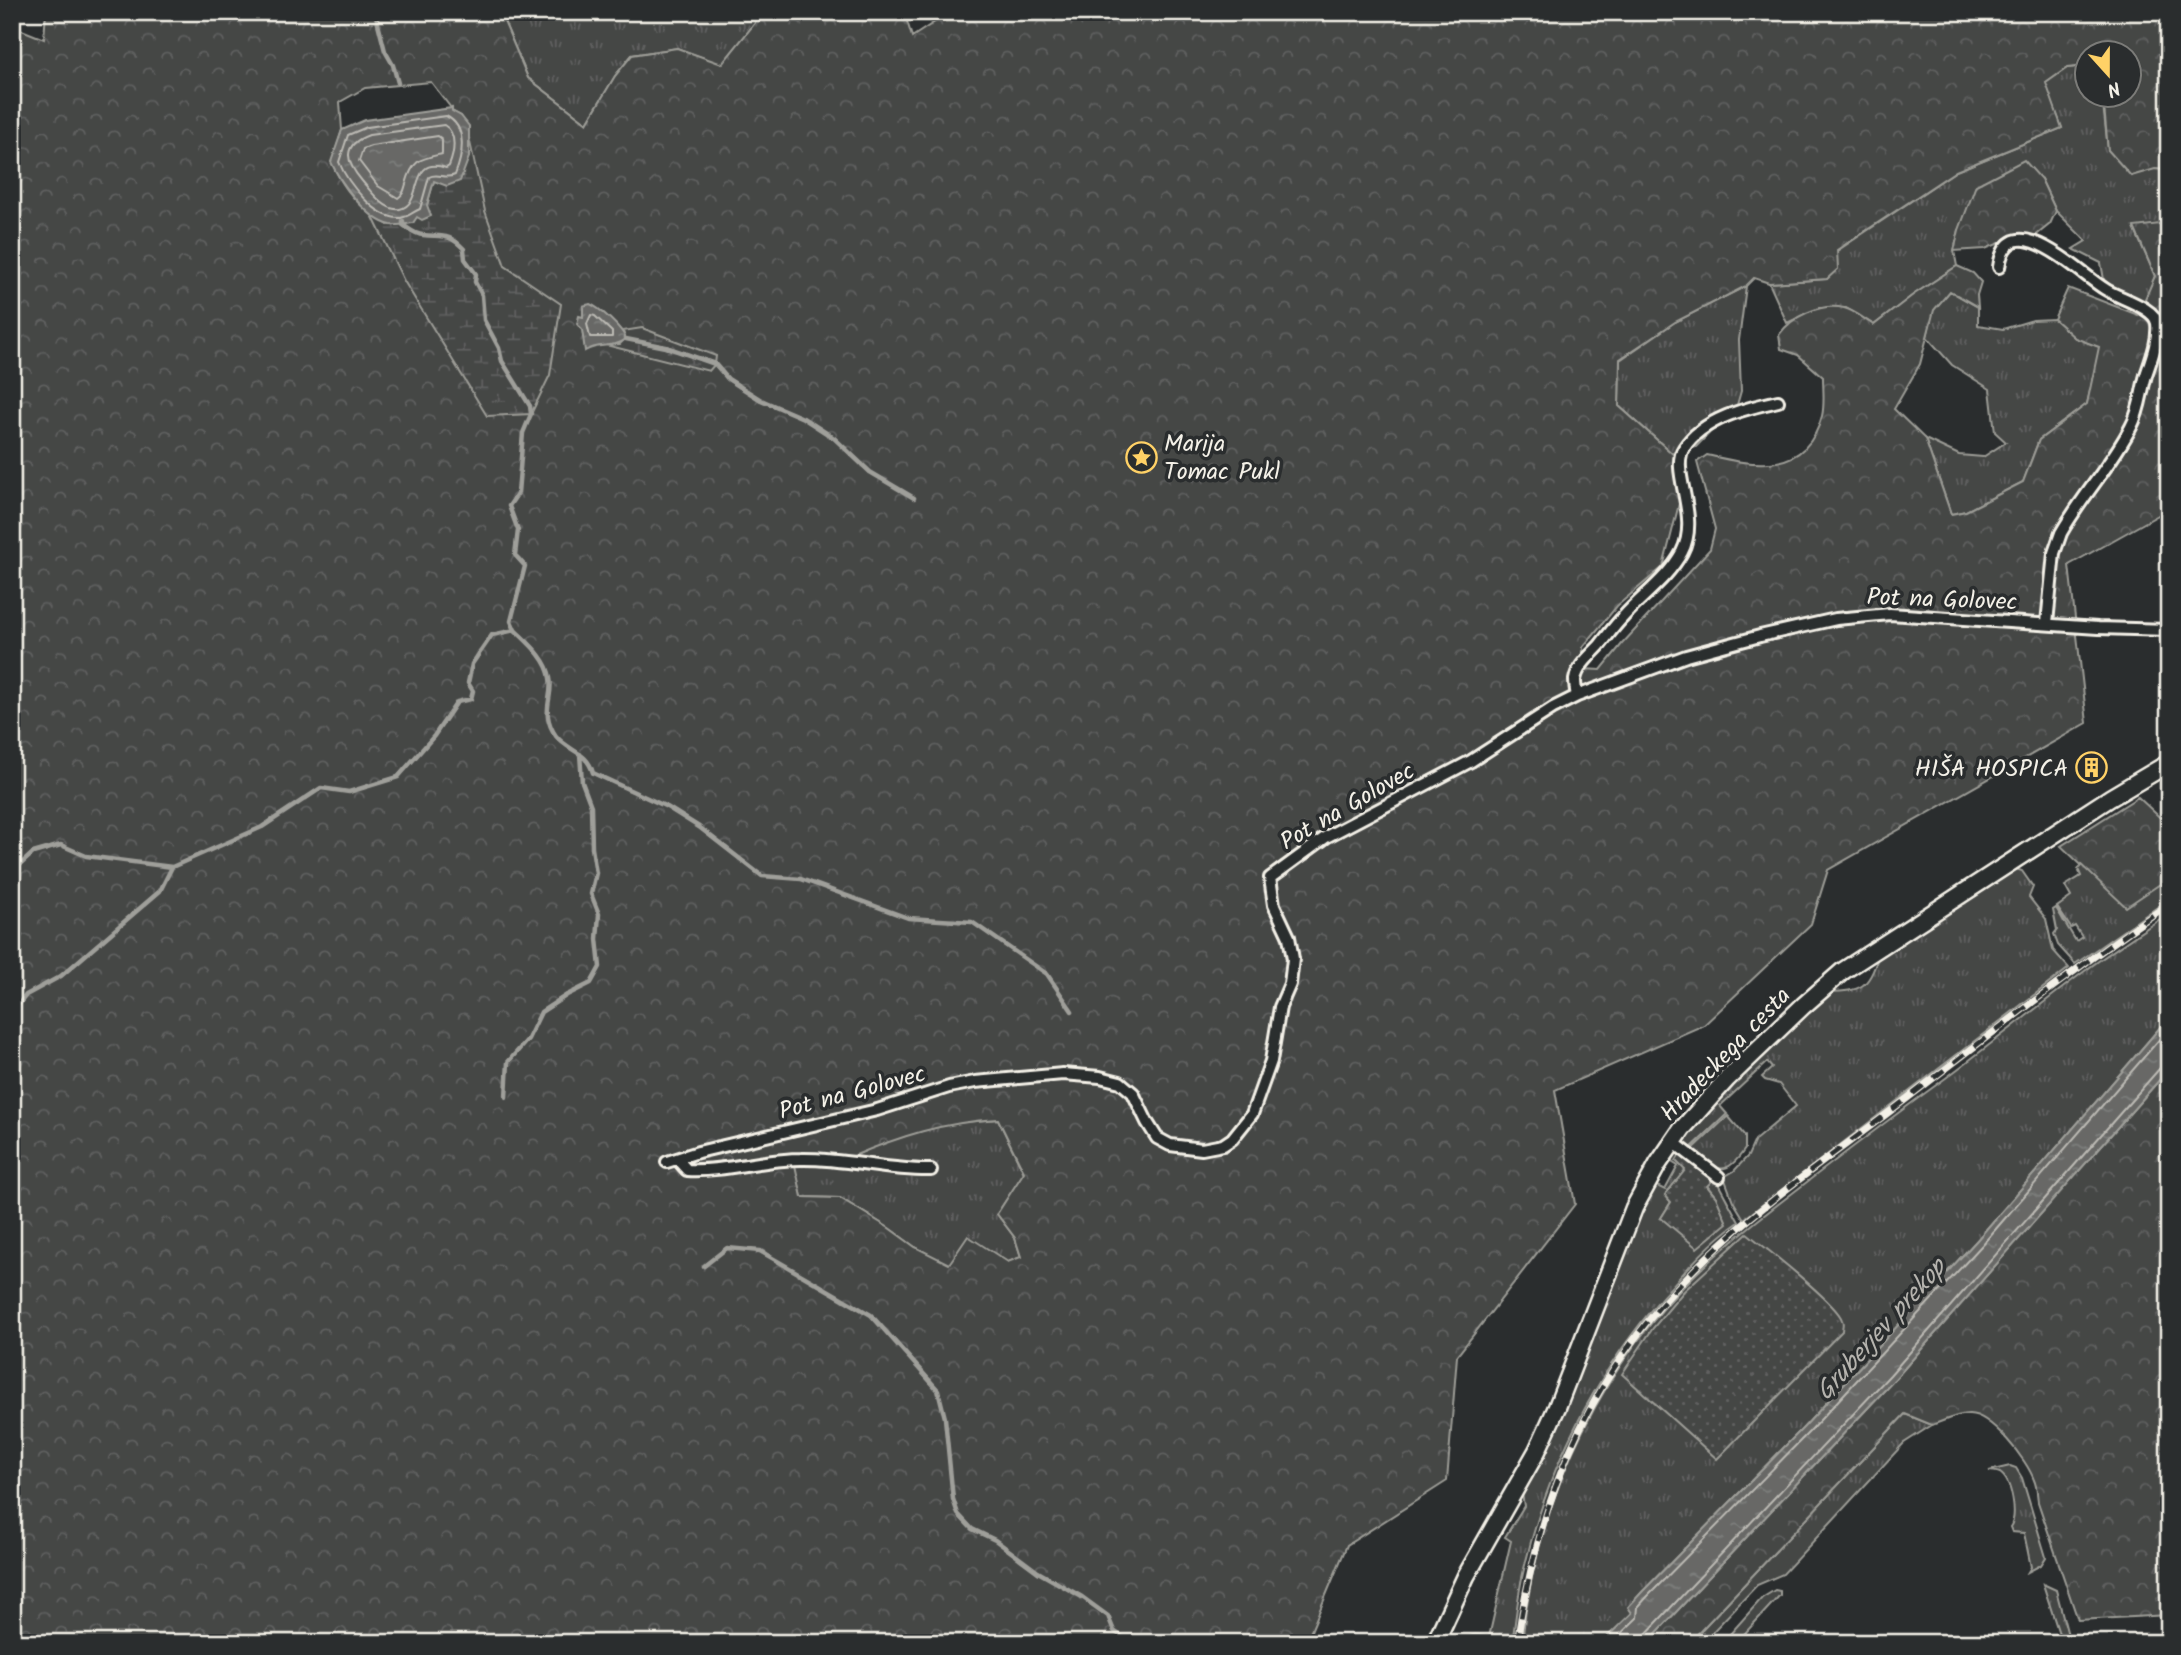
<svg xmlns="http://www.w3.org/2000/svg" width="2181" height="1655" font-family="Kalam,sans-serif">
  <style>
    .grass { fill: url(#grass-tufts); stroke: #9c9c96; stroke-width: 2 }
    .forest { fill: url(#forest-crowns); stroke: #9c9c96; stroke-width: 2; fill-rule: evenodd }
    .wetland { fill: url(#wetland-marsh); stroke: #9c9c96; stroke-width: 2 }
    .garden { fill: url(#garden-dots); stroke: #9c9c96; stroke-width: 2 }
    .water { fill: url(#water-ripples); stroke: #9f9f9a; stroke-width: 2 }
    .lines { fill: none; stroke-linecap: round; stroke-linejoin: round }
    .shore { stroke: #bcbab4; stroke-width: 2 }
    .stream { stroke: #9f9f9a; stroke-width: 4.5 }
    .street-casing { stroke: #f4f1e8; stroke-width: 16 }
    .secondary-casing { stroke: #f4f1e8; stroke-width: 21 }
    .street { stroke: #2a2d2e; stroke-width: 10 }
    .secondary { stroke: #2a2d2e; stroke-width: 16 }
    .rail-casing { stroke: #f4f1e8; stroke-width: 7 }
    .rail { stroke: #2a2d2e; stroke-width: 4.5; stroke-dasharray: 13; stroke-linecap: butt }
    .labels { text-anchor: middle; stroke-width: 7; stroke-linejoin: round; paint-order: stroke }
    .poi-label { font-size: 24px; fill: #f4f1e8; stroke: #2a2d2e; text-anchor: start }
    .street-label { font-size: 24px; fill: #f4f1e8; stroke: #2a2d2e }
    .water-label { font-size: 26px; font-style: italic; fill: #b5b3ae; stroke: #2a2d2e }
  </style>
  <defs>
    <pattern id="grass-tufts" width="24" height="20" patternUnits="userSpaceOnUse" patternTransform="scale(1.75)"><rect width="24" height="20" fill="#444645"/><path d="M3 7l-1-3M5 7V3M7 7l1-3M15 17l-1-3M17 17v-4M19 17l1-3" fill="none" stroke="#606160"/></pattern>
    <pattern id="forest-crowns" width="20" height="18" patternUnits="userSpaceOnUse" patternTransform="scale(1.75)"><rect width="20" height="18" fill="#444645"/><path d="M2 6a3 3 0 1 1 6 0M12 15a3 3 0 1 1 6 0" fill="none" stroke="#606160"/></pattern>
    <pattern id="wetland-marsh" width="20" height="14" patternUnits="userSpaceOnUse" patternTransform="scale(1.75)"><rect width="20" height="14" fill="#444645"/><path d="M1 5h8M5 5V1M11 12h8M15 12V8" fill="none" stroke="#606160"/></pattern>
    <pattern id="garden-dots" width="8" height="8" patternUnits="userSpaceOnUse" patternTransform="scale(1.75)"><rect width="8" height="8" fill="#444645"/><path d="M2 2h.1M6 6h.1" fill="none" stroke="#606160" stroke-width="1.8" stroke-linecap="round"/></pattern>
    <pattern id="water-ripples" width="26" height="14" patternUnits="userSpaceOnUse" patternTransform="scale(1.75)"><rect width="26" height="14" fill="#676866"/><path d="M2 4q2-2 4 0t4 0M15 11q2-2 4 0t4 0" fill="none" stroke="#7d7e7c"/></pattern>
  </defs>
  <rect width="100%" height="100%" fill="#2a2d2e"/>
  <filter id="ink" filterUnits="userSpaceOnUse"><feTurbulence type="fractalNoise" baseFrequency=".0143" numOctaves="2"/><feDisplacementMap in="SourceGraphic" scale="14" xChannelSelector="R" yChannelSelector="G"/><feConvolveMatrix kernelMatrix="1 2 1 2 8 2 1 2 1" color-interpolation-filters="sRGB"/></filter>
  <g filter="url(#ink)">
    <!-- grass -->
    <path class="grass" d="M500 12H753L756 23 722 65 677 48 632 55 615 76 587 123 528 78Z
      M2086 66V94L2102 95 2108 150 2155 169 2169 170V223L2134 228 2155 276 2145 302 2105 285 2101 263 2073 249 2086 241 2056 211 2041 179 1959 230 1954 251 1957 266 1913 295 1874 325 1846 308H1819L1787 323 1769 283 1827 279 1837 251 1956 171 2062 128 2045 83 2067 68Z
      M1746 286 1739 340 1741 391 1737 405 1696 447 1675 456 1619 406 1620 360 1675 322Z
      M1950 291 1978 307V325L2003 329 2033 320 2054 319 2075 338 2100 347 2087 404 2039 440 2023 482 1966 511 1951 514 1925 439 1959 455 1983 457 2006 442 1995 432 1990 389 1952 365 1927 337 1933 310Z
      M2085 862H2169V899L2075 964 2058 945 2054 934 2057 930 2053 910 2056 908 2076 941 2082 937 2075 926 2071 928 2057 907 2071 897 2065 886 2081 876 2078 869Z
      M2013 868 2022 871 2033 887 2029 897 2046 919 2053 950 2069 968 1744 1219 1733 1201 1724 1177 1734 1171 1748 1156 1755 1140 1796 1106 1779 1084 1765 1080 1762 1077 1772 1068 1767 1062 1720 1106 1727 1114 1689 1150 1682 1140 1711 1106 1829 992C1861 991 1869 988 1878 957Z
      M2169 913V1017L1977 1240 1804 1427 1642 1592 1629 1607 1632 1613 1601 1643H1522C1534 1513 1592 1382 1683 1287 1722 1246 1767 1213 1812 1178 1854 1146 1896 1114 1939 1083 1989 1046 2037 1007 2086 970 2113 950 2141 932 2169 913Z
      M1728 1116 1745 1136V1149C1724 1180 1716 1169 1691 1151Z
      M998 1119 1024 1173 997 1214 1015 1238 1021 1257 1008 1262 949 1265 915 1247 889 1228 840 1198 802 1197 794 1165 851 1157 890 1140 944 1124Z
      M1677 1151 1681 1153 1686 1170 1665 1195 1671 1202 1661 1218 1716 1197 1706 1185 1715 1178 1739 1222C1710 1242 1686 1270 1663 1296 1594 1376 1548 1467 1524 1569 1518 1593 1516 1618 1512 1643H1464C1470 1631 1478 1635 1489 1637L1511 1541 1505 1537 1524 1506 1522 1493 1553 1436 1640 1213 1655 1185 1665 1190 1678 1166 1670 1161Z
      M1905 1414 1932 1425 1904 1443 1783 1574 1757 1585 1702 1643H1689Z
      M2010 1466 2016 1468 2022 1478 2046 1557 2041 1565 2028 1572 2031 1567 2024 1533 2012 1532 2010 1527C2018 1516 2012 1481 2000 1473 1998 1472 1991 1471 1989 1471Z
      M2043 1584 2056 1590 2070 1643H2060V1637Z
      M1775 1590 1780 1591V1595L1736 1643H1722L1762 1598Z"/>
    <!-- forest -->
    <path class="forest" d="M46 12H500L528 78 587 123 615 76 632 55 677 48 722 64 755 23 753 12H904L912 37 950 12H2169V170L2155 169 2131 176 2108 150 2103 95 2128 94V52H2086V66L2067 68 2046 83 2062 128 1956 171 1837 250 1838 269 1827 279 1769 283 1754 278 1746 286 1675 322 1620 359 1619 406 1675 456 1681 496 1663 567 1617 606 1583 647 1582 669 1601 670 1622 644 1710 549 1715 529 1697 462 1707 455C1754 466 1806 476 1822 416 1825 404 1823 390 1823 377L1798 355 1781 349 1779 335C1792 316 1820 303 1844 308 1854 310 1865 320 1874 325L1913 295 1957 266 1973 273 1981 282 1977 295 1978 307 1950 291 1934 310 1920 364 1894 409 1925 439 1951 514 1966 511 2023 482 2039 440 2087 404 2099 347 2075 338 2054 319 2068 288 2138 315 2155 276 2134 227 2169 223V509L2069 565 2087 723 1828 870 1811 924 1704 1025 1555 1090 1575 1204 1457 1356 1447 1481 1347 1545 1306 1643H12V26L44 39ZM431 82 451 108V111L461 116 465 123 371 213C353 201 339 181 332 162L342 130 340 102 365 88ZM998 1119 1024 1172 997 1214 1015 1238 1021 1257 1008 1262 968 1236 949 1264 915 1247 889 1228 840 1198 802 1197 795 1165 806 1163 849 1167 851 1157C900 1136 944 1122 998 1119Z
      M2024 160 2041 179 2056 211 2050 224 2034 237 2012 238 1985 249 1954 251 1959 230 1976 185Z
      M2138 797 2169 826V878L2126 907 2061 846Z
      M2169 1069V1615L2078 1620 2038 1502C2037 1494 2037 1486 2034 1480 2027 1460 1991 1414 1969 1414 1957 1414 1943 1421 1932 1425L1905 1414 1689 1643H1647L1895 1379Z"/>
    <!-- wetland -->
    <path class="wetland" d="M468 133 485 211 505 266 561 304 550 375 531 414 487 416 404 281 371 213 388 225 417 217 427 205 434 181 469 157Z
      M642 328 716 356 715 364 709 371 606 345 620 344 625 339 623 331Z"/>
    <!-- garden -->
    <path class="garden" d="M1681 1153 1715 1178 1707 1186 1716 1197 1727 1223 1697 1248 1661 1218 1671 1202 1665 1195 1685 1170 1676 1161Z
      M1747 1233C1764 1247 1837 1303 1842 1320 1844 1323 1842 1327 1842 1331L1717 1459 1622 1374 1653 1328 1684 1291Z"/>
    <!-- water -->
    <path class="water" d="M452 108V111L461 116 469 126V157L460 181 447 186 434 181 427 205 431 216 422 220 417 217 413 223C406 224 399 226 391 225 368 221 340 182 331 162L342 130 365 120Z
      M590 304C600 308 623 329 626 339 613 349 599 342 585 351L582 330 577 324 579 316 583 317V306Z
      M2169 1017V1069L1895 1379 1647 1643H1601L1632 1613 1628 1607 1642 1592 1804 1427 1977 1240Z"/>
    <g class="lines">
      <!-- shore -->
      <path class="shore" d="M446 116C468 127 463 155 455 175 445 180 438 172 429 177L420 209C413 212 408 217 401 218 376 220 347 182 339 162L348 135 367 127Z
        M444 125C458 133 454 154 449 166L446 168C407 155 425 204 400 209 385 212 370 190 362 181 346 162 341 145 369 135Z
        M438 136 442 139V154C420 159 413 159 406 184 404 190 404 194 398 198L378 186 359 161 363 149 371 146Z
        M591 315 595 316 612 332V337H590L587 324Z
        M1611 1643 1637 1618 1638 1607 1647 1597 1809 1432 1982 1245 2169 1028
        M1642 1643 1645 1635 1890 1375 2160 1068 2169 1065"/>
      <!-- stream -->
      <path class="stream" d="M375 12 385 51 393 65 398 83
        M626 339 666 347 715 364 728 379 761 400 803 418 834 438 870 472 914 498
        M515 630C528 643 547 658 550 678 554 697 539 712 556 736 569 752 587 751 593 773L667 807 699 827 762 876 801 879 908 918 972 922 1047 974 1072 1011
        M12 872 33 853 61 845 86 856 172 867 262 827 321 788 349 792 398 777 434 736 457 702 471 699 473 691 468 683 472 664 492 635 515 630 511 621 525 566 515 555 518 530 509 506 518 493 523 433 531 414 530 406 502 361 499 348 484 320 482 295 475 282 476 274 465 259 464 249C449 233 443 237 423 235 416 235 409 229 403 225V221
        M12 1013 26 995 61 976 160 891 172 867
        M506 1097 508 1062 528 1039 541 1012 567 995 591 983 600 967 597 939 599 914 591 894 596 873 592 848 591 806 582 782 580 754
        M704 1266 727 1248 760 1251 871 1315 938 1390 945 1418 953 1499 958 1514 972 1529 995 1540 1038 1572 1082 1597 1108 1616 1114 1631 1131 1643"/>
      <defs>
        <path id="street" d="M1999 267C2008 201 2080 274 2105 289 2118 298 2154 307 2157 323 2159 340 2151 360 2146 375 2141 392 2140 411 2131 427 2112 464 2082 496 2061 533L2054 553 2047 623
          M1577 696C1576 691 1575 685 1575 680 1577 666 1591 655 1600 645 1608 635 1615 625 1624 616 1643 595 1668 578 1682 552 1701 516 1669 470 1684 448 1703 418 1747 408 1778 401
          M1672 1141 1719 1177
          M677 1159 687 1170C725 1172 763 1159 801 1159 845 1158 887 1171 931 1170
          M667 1162 698 1152 877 1110 949 1087 975 1082 1063 1074 1100 1077 1120 1082 1133 1093 1147 1122 1157 1138 1170 1145 1202 1149 1223 1145 1232 1139 1252 1114 1271 1061 1280 1007 1290 984 1293 959 1289 937 1274 905 1270 878 1326 837 1471 761 1553 708 1577 696 1686 656 1760 636 1836 619 1890 614 2098 628 2169 630"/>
        <path id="secondary" d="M1435 1643 1466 1576 1537 1451 1557 1407 1634 1208 1658 1164 1682 1129 1727 1079 1803 1006 1843 971 2110 798 2169 763"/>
      </defs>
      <!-- street casing -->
      <use href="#street" class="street-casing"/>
      <!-- secondary casing -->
      <use href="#secondary" class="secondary-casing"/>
      <!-- street -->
      <use href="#street" class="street"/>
      <!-- secondary -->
      <use href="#secondary" class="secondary"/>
      <defs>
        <path id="rail" d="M1517 1643C1540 1490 1593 1365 1707 1257 1766 1200 1836 1153 1901 1103 1990 1035 2077 966 2169 904"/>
      </defs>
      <!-- rail casing -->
      <use href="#rail" class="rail-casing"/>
      <!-- rail -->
      <use href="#rail" class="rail"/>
    </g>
  </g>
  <!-- icons -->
  <defs>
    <symbol id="sight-ring" viewBox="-11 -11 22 22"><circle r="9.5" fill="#2a2d2e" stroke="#ffd166" stroke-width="1.5"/><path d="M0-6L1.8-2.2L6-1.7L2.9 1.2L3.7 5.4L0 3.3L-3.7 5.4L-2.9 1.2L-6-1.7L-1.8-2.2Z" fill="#ffd166"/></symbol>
    <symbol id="building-ring" viewBox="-11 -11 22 22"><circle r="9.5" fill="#2a2d2e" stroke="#ffd166" stroke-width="1.5"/><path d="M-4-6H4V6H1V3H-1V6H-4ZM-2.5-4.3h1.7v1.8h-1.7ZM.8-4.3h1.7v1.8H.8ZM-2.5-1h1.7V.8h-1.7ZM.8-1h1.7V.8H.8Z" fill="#ffd166"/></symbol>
  </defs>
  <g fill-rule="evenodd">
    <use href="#sight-ring" x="1124" y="440" width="35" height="35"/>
    <use href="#building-ring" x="2074" y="750" width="35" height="35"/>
  </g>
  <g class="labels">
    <!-- poi labels -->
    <g class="poi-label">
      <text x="1164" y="451">Marija<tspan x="1164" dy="28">Tomac Pukl</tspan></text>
      <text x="2068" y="776" text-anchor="end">HIŠA HOSPICA</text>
    </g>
    <!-- street labels -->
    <g class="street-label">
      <text transform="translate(1942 599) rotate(2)" y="8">Pot na Golovec</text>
      <text transform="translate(1347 806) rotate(-30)" y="8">Pot na Golovec</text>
      <text transform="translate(1725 1054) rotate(-46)" y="8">Hradeckega cesta</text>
      <text transform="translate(852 1092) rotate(-15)" y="8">Pot na Golovec</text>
    </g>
    <!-- water labels -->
    <g class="water-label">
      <text transform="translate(1880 1329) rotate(-48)" y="9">Gruberjev prekop</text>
    </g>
  </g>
  <!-- margin -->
  <rect width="2181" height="1655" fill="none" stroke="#2a2d2e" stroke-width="42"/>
  <rect x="21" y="21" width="2139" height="1613" fill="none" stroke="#f4f1e8" stroke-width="2.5" filter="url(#ink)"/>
  <!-- north arrow -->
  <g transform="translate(2108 74) rotate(159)"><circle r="33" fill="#2a2d2e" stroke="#7b7b78" stroke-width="2"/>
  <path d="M0-5L12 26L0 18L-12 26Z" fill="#ffd166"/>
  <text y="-10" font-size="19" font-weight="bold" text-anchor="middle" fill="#f4f1e8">N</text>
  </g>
</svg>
